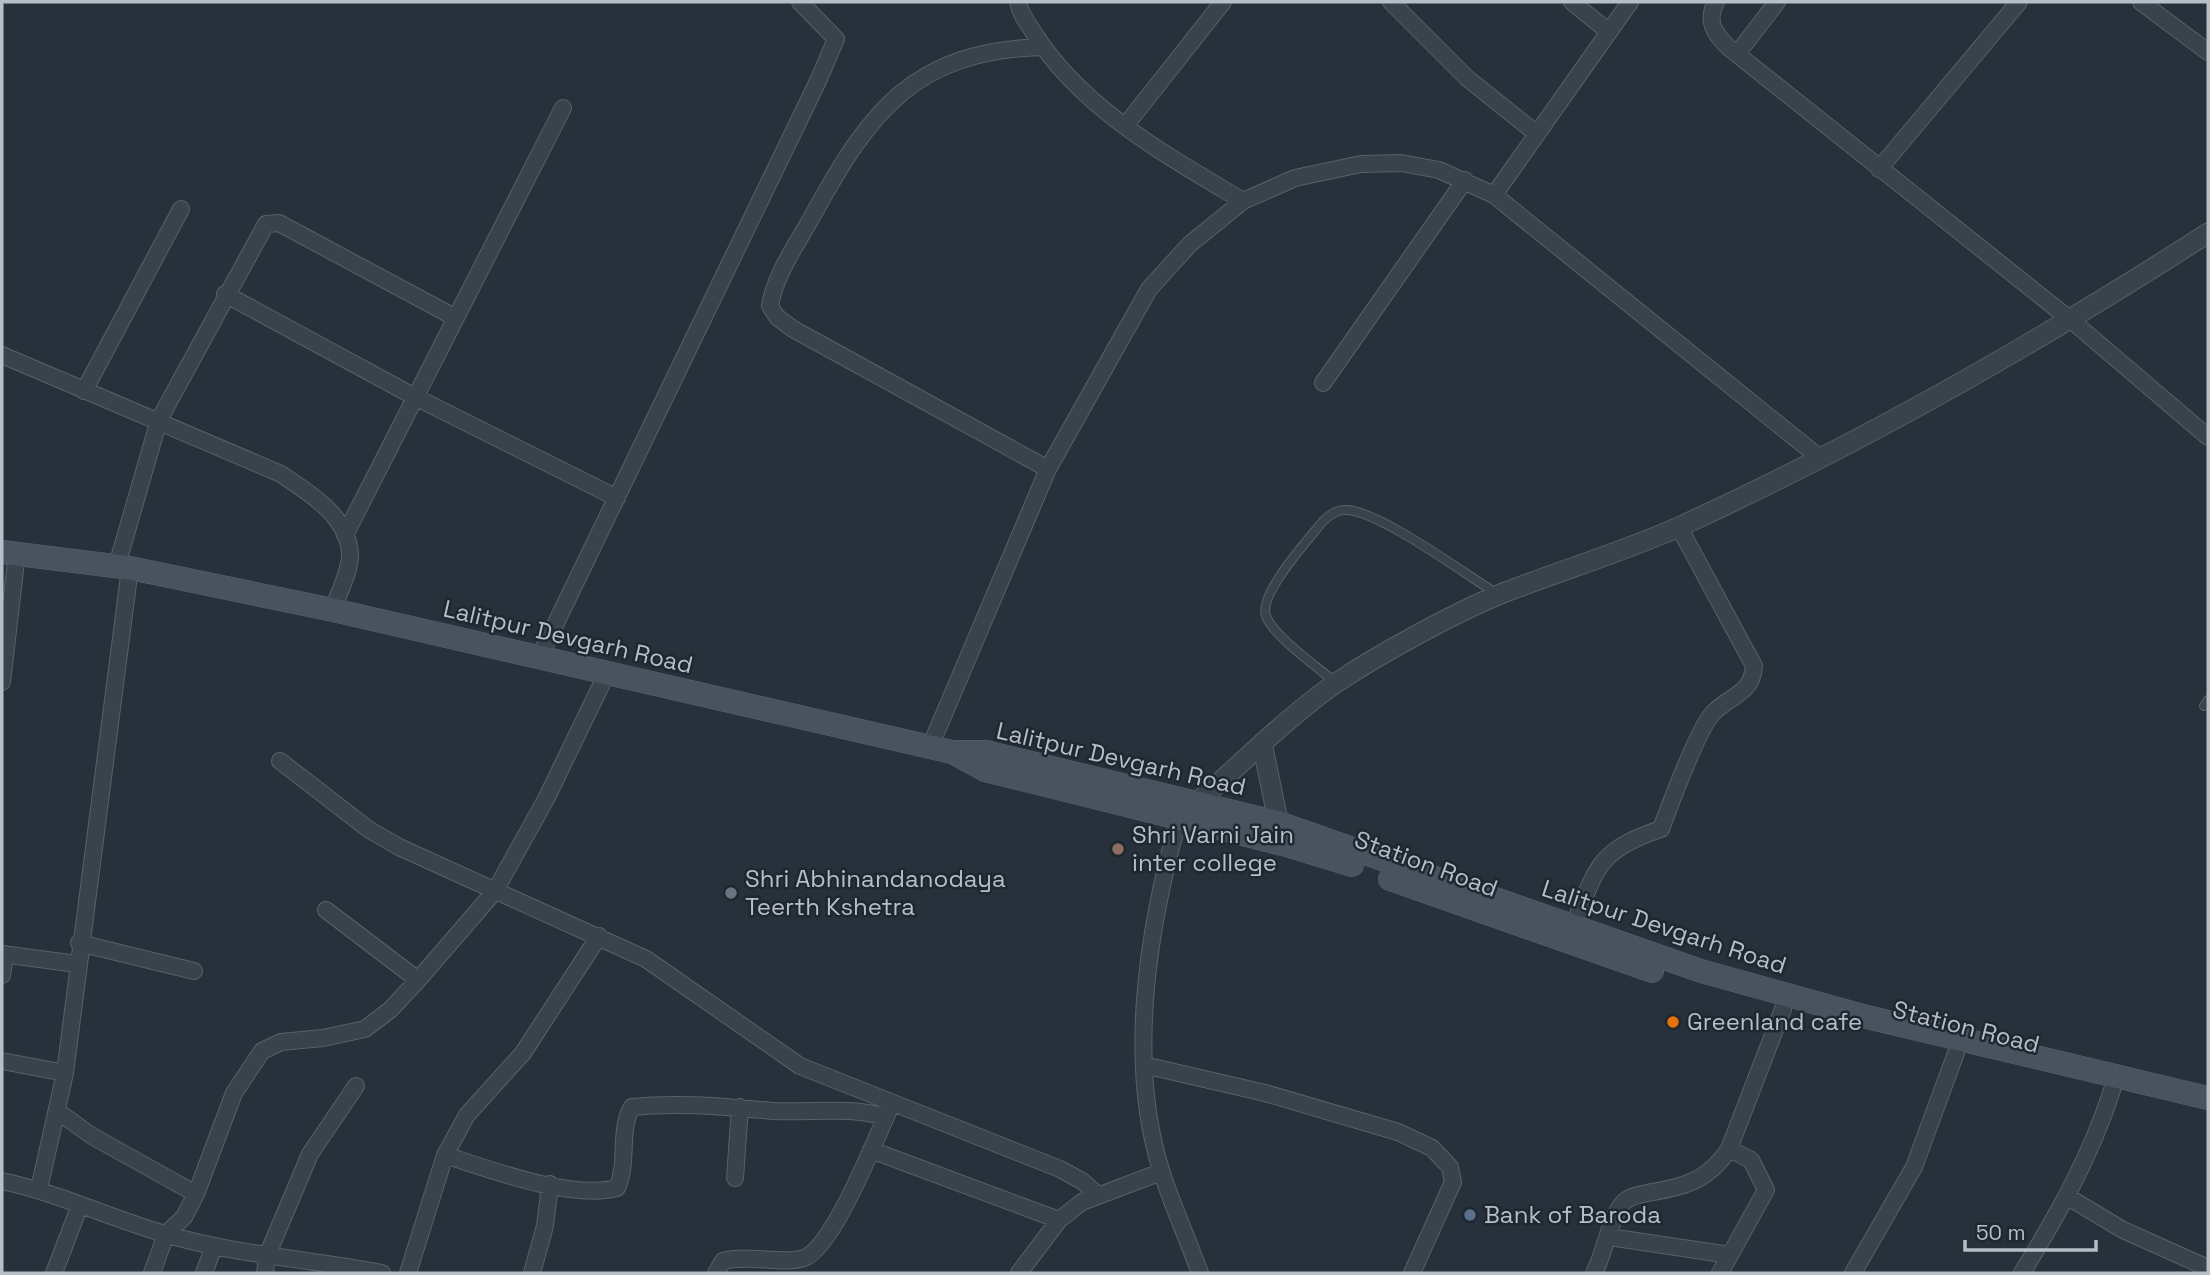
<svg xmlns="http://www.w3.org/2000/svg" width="2210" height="1275" font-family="'Space Grotesk',sans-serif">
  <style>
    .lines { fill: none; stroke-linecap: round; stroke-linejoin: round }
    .service-casing { stroke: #58616a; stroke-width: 10 }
    .minor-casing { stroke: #58616a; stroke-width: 18 }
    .tertiary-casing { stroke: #58616a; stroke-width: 21 }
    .secondary-casing { stroke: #58616a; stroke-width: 24 }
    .service { stroke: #3a434c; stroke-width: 8 }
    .minor { stroke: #3a434c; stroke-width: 16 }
    .tertiary { stroke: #3a434c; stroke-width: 19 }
    .secondary { stroke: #49525f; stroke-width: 23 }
    .education-dot { fill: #8d6e63; stroke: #1f2831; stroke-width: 2.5 }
    .worship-dot { fill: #6b7280; stroke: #1f2831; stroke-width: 2.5 }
    .food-dot { fill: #e8710a; stroke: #1f2831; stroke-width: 2.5 }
    .service-dot { fill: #5c6f8a; stroke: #1f2831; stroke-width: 2.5 }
    .labels { text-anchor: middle; stroke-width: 5; stroke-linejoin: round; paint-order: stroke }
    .street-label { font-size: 24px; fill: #b6bec7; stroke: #1f2831 }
    .poi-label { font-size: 24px; fill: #b6bec7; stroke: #1f2831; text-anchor: start }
  </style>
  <rect width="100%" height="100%" fill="#26313c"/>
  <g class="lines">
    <defs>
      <path id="service" d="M1336 683C1319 668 1273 636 1266 616 1258 594 1309 539 1323 521 1330 515 1337 509 1347 510 1381 512 1463 573 1496 593
        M2204 706 2208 700"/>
      <path id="minor" d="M1018 2C1020 13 1026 21 1032 30 1080 108 1166 155 1243 201
        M1391 2 1467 78 1537 134
        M1572 2 1609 32
        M1716 2C1706 21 1714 33 1728 47L2072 321 2208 437
        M2141 2 2208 52
        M1042 47C914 51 870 111 813 215 797 244 775 274 770 306L777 317 793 329 1048 469
        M1737 54 1777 2
        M1125 126 1223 2
        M1879 169 2019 2
        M1494 195 1630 2
        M225 294 415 397 617 498
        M2 355 281 474C309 493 347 515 350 553 351 570 338 594 333 610
        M1323 383 1465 180
        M84 391 181 209
        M345 535 563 108
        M117 565 159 420 266 224 279 223 456 318
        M539 658 818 81 836 39 800 2
        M2 682 17 553
        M930 747 1048 469 1149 289 1190 244 1243 201 1295 178 1361 164 1401 163 1439 170 1494 195 1820 458
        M280 761 368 829 399 847 646 959 800 1066 1060 1169 1082 1181 1098 1195
        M1179 818C1148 927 1126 1063 1162 1173 1173 1207 1188 1240 1200 1273
        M326 910 418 980
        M1573 927C1596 869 1597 850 1661 829 1670 805 1698 728 1713 713 1731 695 1752 694 1754 666L1679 527
        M79 943 194 971
        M2 954 77 964
        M2 975 5 954
        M2 1061 65 1073
        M1144 1065 1265 1093 1398 1132 1432 1148 1450 1167 1453 1182 1412 1273
        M57 1111 92 1136 196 1194
        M871 1150 1059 1220
        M445 1155C491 1170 571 1200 617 1188 629 1162 618 1131 632 1107 679 1102 726 1107 773 1111 811 1113 849 1106 886 1117
        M735 1178 740 1107
        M2 1181C58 1193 110 1218 165 1234 236 1255 310 1259 382 1273
        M39 1189 65 1073 130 568
        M2068 1197 2123 1230 2208 1268
        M1609 1237 1730 1255
        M54 1273 80 1205
        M152 1273 166 1234 184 1217 196 1194 234 1093 262 1051 281 1042 323 1038 365 1029 390 1010 418 980 495 891 546 799 607 673
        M204 1273 214 1246
        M265 1273 267 1256 310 1154 356 1086
        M408 1273 445 1155 467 1115 523 1053 599 936
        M532 1273 545 1226 550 1184
        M716 1273 723 1261C749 1254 784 1265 804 1258 833 1248 875 1140 889 1110
        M1019 1273 1059 1220 1082 1202 1161 1172
        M1594 1273C1604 1255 1610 1217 1623 1203 1629 1196 1639 1195 1647 1193 1684 1187 1708 1181 1729 1149L1783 1009
        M1720 1273 1766 1190 1751 1160 1729 1149
        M1853 1273 1914 1167 1956 1053
        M2022 1273C2058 1214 2091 1156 2112 1090"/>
      <path id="tertiary" d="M1262 743 1281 835
        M1188 810C1238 768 1283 720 1336 683 1381 653 1454 613 1503 593 1562 570 1623 552 1681 526 1864 442 2039 342 2208 233"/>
      <path id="secondary" d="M2 552 130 568 333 610 952 752H986L1279 823 1701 971 1867 1017 2208 1098
        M954 753 985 770 1283 844 1352 865
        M1390 879 1652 971"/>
    </defs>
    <!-- service casing -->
    <use href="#service" class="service-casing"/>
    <!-- minor casing -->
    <use href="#minor" class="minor-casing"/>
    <!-- tertiary casing -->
    <use href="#tertiary" class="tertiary-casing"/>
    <!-- secondary casing -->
    <use href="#secondary" class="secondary-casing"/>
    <!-- service -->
    <use href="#service" class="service"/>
    <!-- minor -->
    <use href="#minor" class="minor"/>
    <!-- tertiary -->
    <use href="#tertiary" class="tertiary"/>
    <!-- secondary -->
    <use href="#secondary" class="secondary"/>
  </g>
  <!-- markers -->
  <circle class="education-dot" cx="1118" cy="849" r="7"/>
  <circle class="worship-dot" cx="731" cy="893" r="7"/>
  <circle class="food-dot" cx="1673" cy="1022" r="7"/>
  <circle class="service-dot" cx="1470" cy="1215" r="7"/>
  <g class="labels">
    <!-- street labels -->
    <g class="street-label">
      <text transform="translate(568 637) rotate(13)" y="8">Lalitpur Devgarh Road</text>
      <text transform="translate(1121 759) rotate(13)" y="8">Lalitpur Devgarh Road</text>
      <text transform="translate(1426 864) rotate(20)" y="8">Station Road</text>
      <text transform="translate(1664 927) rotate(18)" y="8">Lalitpur Devgarh Road</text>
      <text transform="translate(1966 1027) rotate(14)" y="8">Station Road</text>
    </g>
    <!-- poi labels -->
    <g class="poi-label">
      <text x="1132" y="843">Shri Varni Jain<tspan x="1132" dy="28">inter college</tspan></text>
      <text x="745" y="887">Shri Abhinandanodaya<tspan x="745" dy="28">Teerth Kshetra</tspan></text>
      <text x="1687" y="1030">Greenland cafe</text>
      <text x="1484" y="1223">Bank of Baroda</text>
    </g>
  </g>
  <!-- border -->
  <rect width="2210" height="1275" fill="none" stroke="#b6bec7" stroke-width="7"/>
  <!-- scale -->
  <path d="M1965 1240v10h131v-10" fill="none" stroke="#b6bec7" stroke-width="3.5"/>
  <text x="1976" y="1240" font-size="21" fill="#b6bec7" stroke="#1f2831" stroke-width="5" paint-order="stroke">50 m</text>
</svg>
